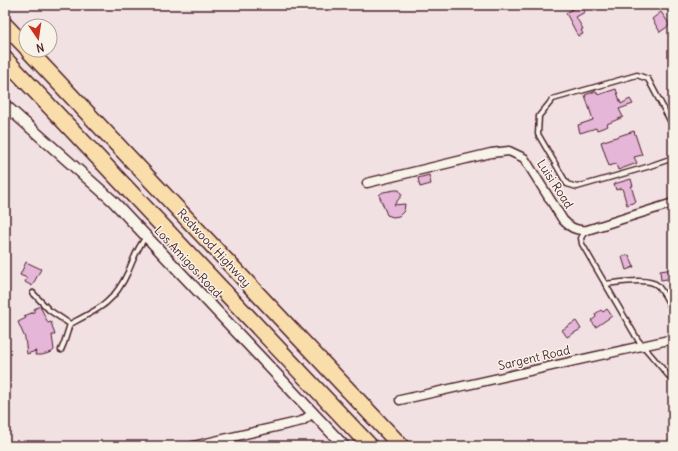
<svg xmlns="http://www.w3.org/2000/svg" width="678" height="451" font-family="Delius,sans-serif">
  <style>
    .building { fill: #e5b6d8; stroke: #4a1f2b }
    .lines { fill: none; stroke-linecap: round; stroke-linejoin: round }
    .service-casing { stroke: #4a1f2b; stroke-width: 7 }
    .minor-casing { stroke: #4a1f2b; stroke-width: 11 }
    .tertiary-casing { stroke: #4a1f2b; stroke-width: 13 }
    .motorway-casing { stroke: #4a1f2b; stroke-width: 18 }
    .service { stroke: #f7f3e8; stroke-width: 4 }
    .minor { stroke: #f7f3e8; stroke-width: 8 }
    .tertiary { stroke: #f7f3e8; stroke-width: 10 }
    .motorway { stroke: #f9deab; stroke-width: 15 }
    .labels { text-anchor: middle; stroke-width: 3; stroke-linejoin: round; paint-order: stroke }
    .street-label { font-size: 12px; fill: #4a1f2b; stroke: #f7f3e8 }
  </style>
  <rect width="100%" height="100%" fill="#f2e1e3"/>
  <filter id="ink" filterUnits="userSpaceOnUse"><feTurbulence type="fractalNoise" baseFrequency=".025" numOctaves="2"/><feDisplacementMap in="SourceGraphic" scale="8" xChannelSelector="R" yChannelSelector="G"/><feConvolveMatrix kernelMatrix="1 2 1 2 8 2 1 2 1" color-interpolation-filters="sRGB"/></filter>
  <g filter="url(#ink)">
    <!-- building -->
    <path class="building" d="M579 5H581L585 12 576 17 583 29 581 30 583 34 578 36 566 13Z
      M661 12 670 25 660 32 652 19Z
      M616 89 621 104 630 99 633 104 619 109 623 117 607 124 608 126 597 130 596 128 580 133 578 125 593 120 585 95 596 91 598 95Z
      M634 131 642 155 634 157 637 163 618 170 616 164 609 166 601 142Z
      M429 175 431 184 420 187 418 178Z
      M631 179 633 186H631L636 202 627 205 622 188 616 190 614 184Z
      M395 190H399L402 195 394 205 405 204 404 211 399 216 393 217 387 215 379 195 383 192Z
      M629 255 634 267 626 270 622 257Z
      M26 262 41 269 32 286 25 282 27 278 20 275Z
      M673 269V278L661 280 660 271Z
      M40 306 48 323 51 322 55 335H52L54 350 52 352 42 355H35L36 351 27 354 25 338 18 322 26 318 24 316 34 312V309Z
      M607 309 612 316 596 327 591 321 596 317 595 314 601 310 603 312Z
      M576 321 581 329 567 337 562 330Z"/>
    <g class="lines">
      <defs>
        <path id="service" d="M673 126 648 79 637 75 553 99 539 116 538 134 567 184 577 187 647 167 673 158
          M586 230 581 238 582 244 638 340 673 381
          M605 284C618 283 649 277 658 286 664 293 669 303 673 311
          M33 293 49 310 70 324 64 343 61 350
          M70 324C99 309 114 303 128 272 133 260 137 248 146 237"/>
        <path id="minor" d="M367 183 491 153 509 151 524 158 563 220C570 227 575 231 587 230L673 203
          M400 400 673 339
          M193 446 302 421 313 413"/>
        <path id="tertiary" d="M5 105 113 201 344 446"/>
        <path id="motorway" d="M5 25 26 47
          M28 50 401 446
          M5 59 370 446"/>
      </defs>
      <!-- service casing -->
      <use href="#service" class="service-casing"/>
      <!-- minor casing -->
      <use href="#minor" class="minor-casing"/>
      <!-- tertiary casing -->
      <use href="#tertiary" class="tertiary-casing"/>
      <!-- motorway casing -->
      <use href="#motorway" class="motorway-casing"/>
      <!-- service -->
      <use href="#service" class="service"/>
      <!-- minor -->
      <use href="#minor" class="minor"/>
      <!-- tertiary -->
      <use href="#tertiary" class="tertiary"/>
      <!-- motorway -->
      <use href="#motorway" class="motorway"/>
    </g>
  </g>
  <g class="labels">
    <!-- street labels -->
    <g class="street-label">
      <text transform="translate(555 184) rotate(57)" y="4">Luisi Road</text>
      <text transform="translate(214 248) rotate(47)" y="4">Redwood Highway</text>
      <text transform="translate(188 262) rotate(47)" y="4">Los Amigos Road</text>
      <text transform="translate(534 358) rotate(-13)" y="4">Sargent Road</text>
    </g>
  </g>
  <!-- margin -->
  <rect width="678" height="451" fill="none" stroke="#f7f3e8" stroke-width="20"/>
  <rect x="10" y="10" width="658" height="431" fill="none" stroke="#4a1f2b" stroke-width="1.5" filter="url(#ink)"/>
  <!-- north arrow -->
  <g transform="translate(38 38) rotate(167)"><circle r="19" fill="#f7f3e8" stroke="#b29e9c"/>
  <path d="M0-3L7 15L0 10L-7 15Z" fill="#c8321e"/>
  <text y="-6" font-size="11" font-weight="bold" text-anchor="middle" fill="#4a1f2b">N</text>
  </g>
</svg>
